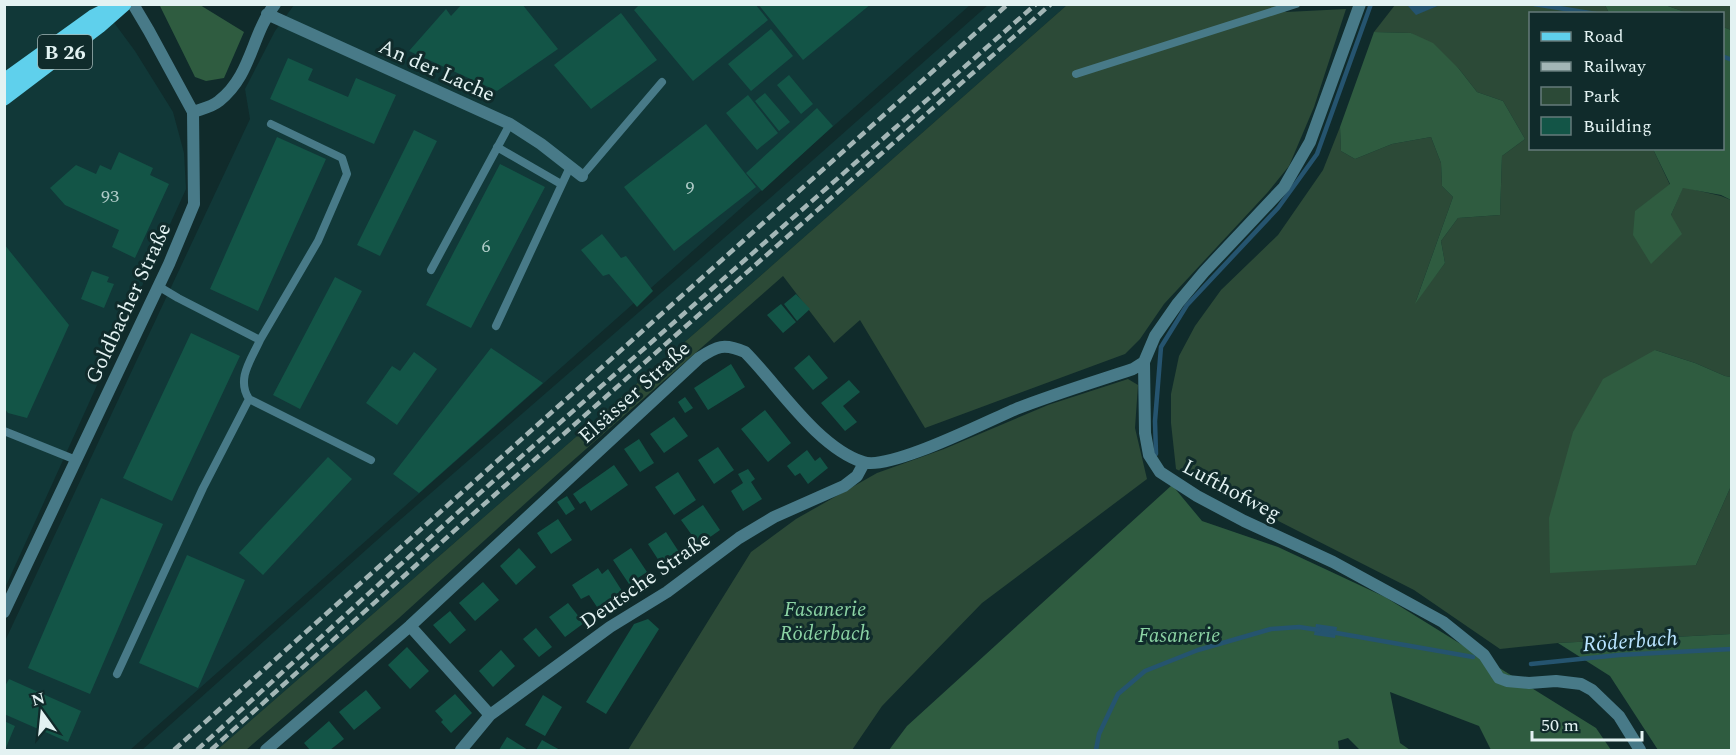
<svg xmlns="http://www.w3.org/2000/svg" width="1736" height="755" font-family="Spectral,serif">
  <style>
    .built { fill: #113838 }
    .green { fill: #2c4a37 }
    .forest { fill: #2f5c40 }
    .water { fill: #25546f }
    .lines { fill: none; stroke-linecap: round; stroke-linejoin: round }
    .stream { stroke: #25546f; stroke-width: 4.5 }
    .building { fill: #135547 }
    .service { stroke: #487a88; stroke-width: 8 }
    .minor { stroke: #487a88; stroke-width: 12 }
    .primary { stroke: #5fd0ec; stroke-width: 15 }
    .rail { stroke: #a3b6b6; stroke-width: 4.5; stroke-dasharray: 9 4.5; stroke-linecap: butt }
    .labels { text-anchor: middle; stroke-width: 6; stroke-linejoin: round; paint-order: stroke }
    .number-label { font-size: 18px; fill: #afcbc7 }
    .shield { fill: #102b2b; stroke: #a4b6b6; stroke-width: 1.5 }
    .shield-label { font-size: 20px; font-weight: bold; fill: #e3f2f2 }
    .street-label { font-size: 21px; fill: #e3f2f2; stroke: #102b2b }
    .park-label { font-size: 21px; font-style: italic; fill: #8bd3a4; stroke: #102b2b }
    .water-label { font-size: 22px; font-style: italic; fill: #b8e3ff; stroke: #102b2b }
  </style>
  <rect width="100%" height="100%" fill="#102b2b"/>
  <!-- built -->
  <path class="built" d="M5 5H101L135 51 173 112 184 153 186 189 5 588Z
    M294 5H970L130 750H5V641L250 119 245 89 275 31Z
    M988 5H1067L750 285 217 750H142L385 533 769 199Z"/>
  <!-- green -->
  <path class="green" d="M1284 4 1280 7 1286 12 1346 9 1314 107 1289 166 1268 192 1164 304 1140 339 1125 354 925 428 860 320 834 343 783 276 561 471 399 618 246 750H217L750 285 1067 5Z
    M1395 5H1407L1416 14 1440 5H1605L1609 13 1530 14V148L1653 149 1670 185 1636 211 1671 215 1683 187 1721 196 1731 200V377L1725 376 1695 363 1655 350 1696 565 1731 486V634L1558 643 1500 649 1414 590 1176 469 1171 423V394L1179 356 1195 326 1221 290 1278 235 1323 170 1340 127 1341 151 1355 159 1392 144 1431 137 1441 163 1442 186 1453 197 1416 301 1445 263 1441 241 1458 218 1500 215 1502 156 1525 139 1503 101 1477 92 1459 69 1411 33 1374 32Z
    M1665 5H1731V30L1723 27 1722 14 1688 13Z
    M1128 379 1138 385 1135 428 1147 479 982 603 882 706 852 750H628L751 552 796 519 877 473 944 449 1048 405Z"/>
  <!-- forest -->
  <path class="forest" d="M162 5H200L244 32 224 78 206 81 195 77 160 6Z
    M1605 5H1665L1688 13H1609Z
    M1723 27 1731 30V200L1721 195 1683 188 1671 215 1682 234 1651 264 1633 235 1635 211 1670 184 1653 149 1722 148Z
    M1374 32 1411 33 1433 43 1459 69 1477 92 1503 101 1525 139 1502 156 1500 215 1458 218 1441 241 1445 263 1415 304 1453 197 1442 186 1441 163 1431 137 1392 144 1355 159 1341 151 1340 127Z
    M1655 350 1695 363 1725 376 1731 377V486L1696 565 1550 573 1549 518 1573 432 1603 379Z
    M1172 485 1202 521 1278 547 1385 597 1596 728 1611 750H1491L1479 726 1390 692 1400 743 1410 750H1360L1348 738 1338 741 1339 750H889L907 726Z
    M1731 634V750H1658L1610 676 1558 643Z"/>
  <!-- water -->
  <path class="water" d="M1407 5H1440L1416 15Z
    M1316 624 1337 627 1335 638 1314 635Z"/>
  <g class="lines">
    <!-- stream -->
    <path class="stream" d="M1534 4 1596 14
      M1722 56 1732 60
      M1156 454 1155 421 1161 347 1187 305 1278 208 1317 154 1371 4
      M1331 632 1473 657
      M1531 664 1619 655 1732 649
      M1096 750 1099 734 1118 694 1145 671 1198 650 1271 629 1299 627 1319 630"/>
  </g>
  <!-- building -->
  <path class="building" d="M462 4H522L558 49 497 91 409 51 446 9 451 16Z
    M640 4H755L768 20 693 81 634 10Z
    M758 4H871L803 60Z
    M621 13 657 60 591 109 554 65Z
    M771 29 793 56 751 91 728 64Z
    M288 58 313 69 308 80 348 97 356 78 396 95 374 144 270 99Z
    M789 75 813 104 801 114 777 85Z
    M765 93 790 122 779 131 755 101Z
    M748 95 778 133 757 150 726 113Z
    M817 108 833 126 762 191 746 173Z
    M706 124 756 187 674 251 624 187Z
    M414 130 437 141 380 256 357 245Z
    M277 137 326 159 258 311 210 289Z
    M119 152 153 168 150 175 169 184 135 258 112 247 119 230 65 205 50 188 76 165 96 174 100 165 111 170Z
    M500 164 545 187 471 328 426 305Z
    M602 234 621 258 626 256 653 291 637 307 609 274 603 276 581 250Z
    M4 244 69 325 27 418 8 413 4 408Z
    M92 271 109 277 107 282 114 284 104 308 81 299Z
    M335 277 362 291 300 409 273 395Z
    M796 294 810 309 797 321 784 304Z
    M781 304 796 322 783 333 767 315Z
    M191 333 240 356 172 501 123 478Z
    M491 348 543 383 419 493 393 474Z
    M414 352 437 369 397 425 366 403 392 366 400 371Z
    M809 355 828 378 813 390 794 368Z
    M731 364 745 387 708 410 694 388Z
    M849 380 860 392 843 406 857 422 845 431 821 403Z
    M685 397 693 408 685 413 678 402Z
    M765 410 791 443 768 462 741 429Z
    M674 417 688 436 664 453 650 434Z
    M639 439 654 463 640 472 624 449Z
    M718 447 734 470 714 484 698 460Z
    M807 450 815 461 820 457 828 468 808 484 800 473 795 476 787 466Z
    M328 457 352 479 263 575 239 553Z
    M614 465 628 485 591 511 585 501 580 504 573 494Z
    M748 469 755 479 751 482 762 499 743 511 731 491 743 483 738 474Z
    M678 472 696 500 674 515 655 487Z
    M567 496 575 509 566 515 557 502Z
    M101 498 163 524 90 694 28 668Z
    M703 505 720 530 699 545 681 520Z
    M558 519 572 540 551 554 537 533Z
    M666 532 679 552 661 564 648 544Z
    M519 548 536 567 516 585 500 566Z
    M631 548 647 572 629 584 613 560Z
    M187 555 245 580 198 688 139 663Z
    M598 568 602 574 608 569 624 594 599 610 589 595 581 599 572 585Z
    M483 582 499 600 475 621 459 603Z
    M568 603 584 623 565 637 549 617Z
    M450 611 466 630 450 644 433 625Z
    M648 619 659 629 606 714 586 702 634 624Z
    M536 628 552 647 539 657 523 639Z
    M407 647 429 671 410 689 388 665Z
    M501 650 515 666 493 687 479 671Z
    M9 679 81 711 68 742 4 714V688Z
    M366 690 381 708 354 730 339 712Z
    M455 694 472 713 451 733 441 722 443 720 435 711Z
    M543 695 562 707 545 736 525 725Z
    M4 721 15 726 5 750H4Z
    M329 721 344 739 330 750H310L304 743Z
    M507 737 528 750H499Z
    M542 740 560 750H536Z"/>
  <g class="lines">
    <!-- service -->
    <path class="service" d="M1076 74 1296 4
      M497 147 561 184
      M582 176 662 82
      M431 270 510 124
      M158 286 178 298 260 340C251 360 236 379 249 399L371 460
      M496 326 570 167
      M260 340 318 241 347 174 342 158 271 124
      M4 431 76 460
      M117 674 203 488 249 399"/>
    <!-- minor -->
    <path class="minor" d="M1360 4 1310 142 1284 187 1204 272 1178 303 1155 336 1144 362 1145 433 1149 455 1160 472 1197 496 1244 521 1333 562 1443 622 1484 655 1499 678 1507 681 1529 683 1556 681 1581 684 1592 690 1619 716 1640 750
      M267 14 510 124 541 144 582 176
      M193 112C201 109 212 107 219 101 252 75 251 35 275 4
      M4 612 169 264 194 204 193 112 149 31 133 4
      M410 626 490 715
      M266 750 410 626 699 358C717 346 724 343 745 352 778 385 817 447 863 462 890 471 987 421 1016 409 1054 394 1094 382 1133 369L1144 362
      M461 750 490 715 610 627 667 592 739 538 774 517 844 486 857 476 864 463"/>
    <!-- primary -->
    <path class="primary" d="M4 81 93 17 113 7
      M4 98 99 26 124 4"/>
    <!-- rail -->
    <path class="rail" d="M174 750 1008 4
      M197 750 456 514 1036 4
      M211 750 464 522 1051 4"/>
  </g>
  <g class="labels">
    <!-- number labels -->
    <g class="number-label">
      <text x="690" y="193">9</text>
      <text x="110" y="202">93</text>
      <text x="486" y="252">6</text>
    </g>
    <!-- shield labels -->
    <rect class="shield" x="38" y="35" width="54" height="34" rx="4.5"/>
    <g class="shield-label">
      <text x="65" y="59">B 26</text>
    </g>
    <!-- street labels -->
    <g class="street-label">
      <text transform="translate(437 70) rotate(24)" y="7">An der Lache</text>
      <text transform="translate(128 303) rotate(-65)" y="7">Goldbacher Straße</text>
      <text transform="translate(634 392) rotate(-42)" y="7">Elsässer Straße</text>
      <text transform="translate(1232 490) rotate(28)" y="7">Lufthofweg</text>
      <text transform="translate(645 580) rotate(-35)" y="7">Deutsche Straße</text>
    </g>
    <!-- park labels -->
    <g class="park-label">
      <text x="825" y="616">Fasanerie<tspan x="825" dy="24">Röderbach</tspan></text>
      <text x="1179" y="642">Fasanerie</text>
    </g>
    <!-- water labels -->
    <g class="water-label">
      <text transform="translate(1630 640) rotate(-4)" y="8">Röderbach</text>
    </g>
  </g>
  <!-- border -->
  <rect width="1736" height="755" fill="none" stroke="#e3f2f2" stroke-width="12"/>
  <!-- legend -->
  <rect x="1529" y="12" width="195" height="138" fill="#102b2b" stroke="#647b7b" stroke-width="1.5"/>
  <rect x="1541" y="32" width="30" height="9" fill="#5fd0ec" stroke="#647b7b" stroke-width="1.5"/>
  <text x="1583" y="42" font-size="18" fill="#e3f2f2">Road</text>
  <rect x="1541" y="62" width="30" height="9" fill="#a3b6b6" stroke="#647b7b" stroke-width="1.5"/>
  <text x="1583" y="72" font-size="18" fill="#e3f2f2">Railway</text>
  <rect x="1541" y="87" width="30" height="18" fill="#2c4a37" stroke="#647b7b" stroke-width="1.5"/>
  <text x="1583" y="102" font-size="18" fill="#e3f2f2">Park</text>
  <rect x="1541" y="117" width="30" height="18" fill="#135547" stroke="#647b7b" stroke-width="1.5"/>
  <text x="1583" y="132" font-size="18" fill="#e3f2f2">Building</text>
  <!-- north arrow -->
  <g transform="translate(42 713) rotate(345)" stroke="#102b2b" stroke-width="4.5" paint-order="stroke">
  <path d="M0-4.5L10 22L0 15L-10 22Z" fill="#e3f2f2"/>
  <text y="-9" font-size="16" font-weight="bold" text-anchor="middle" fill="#e3f2f2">N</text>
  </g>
  <!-- scale -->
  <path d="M1532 731v9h110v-9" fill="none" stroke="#e3f2f2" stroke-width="3"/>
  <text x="1541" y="731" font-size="18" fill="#e3f2f2" stroke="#102b2b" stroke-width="4.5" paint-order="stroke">50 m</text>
</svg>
